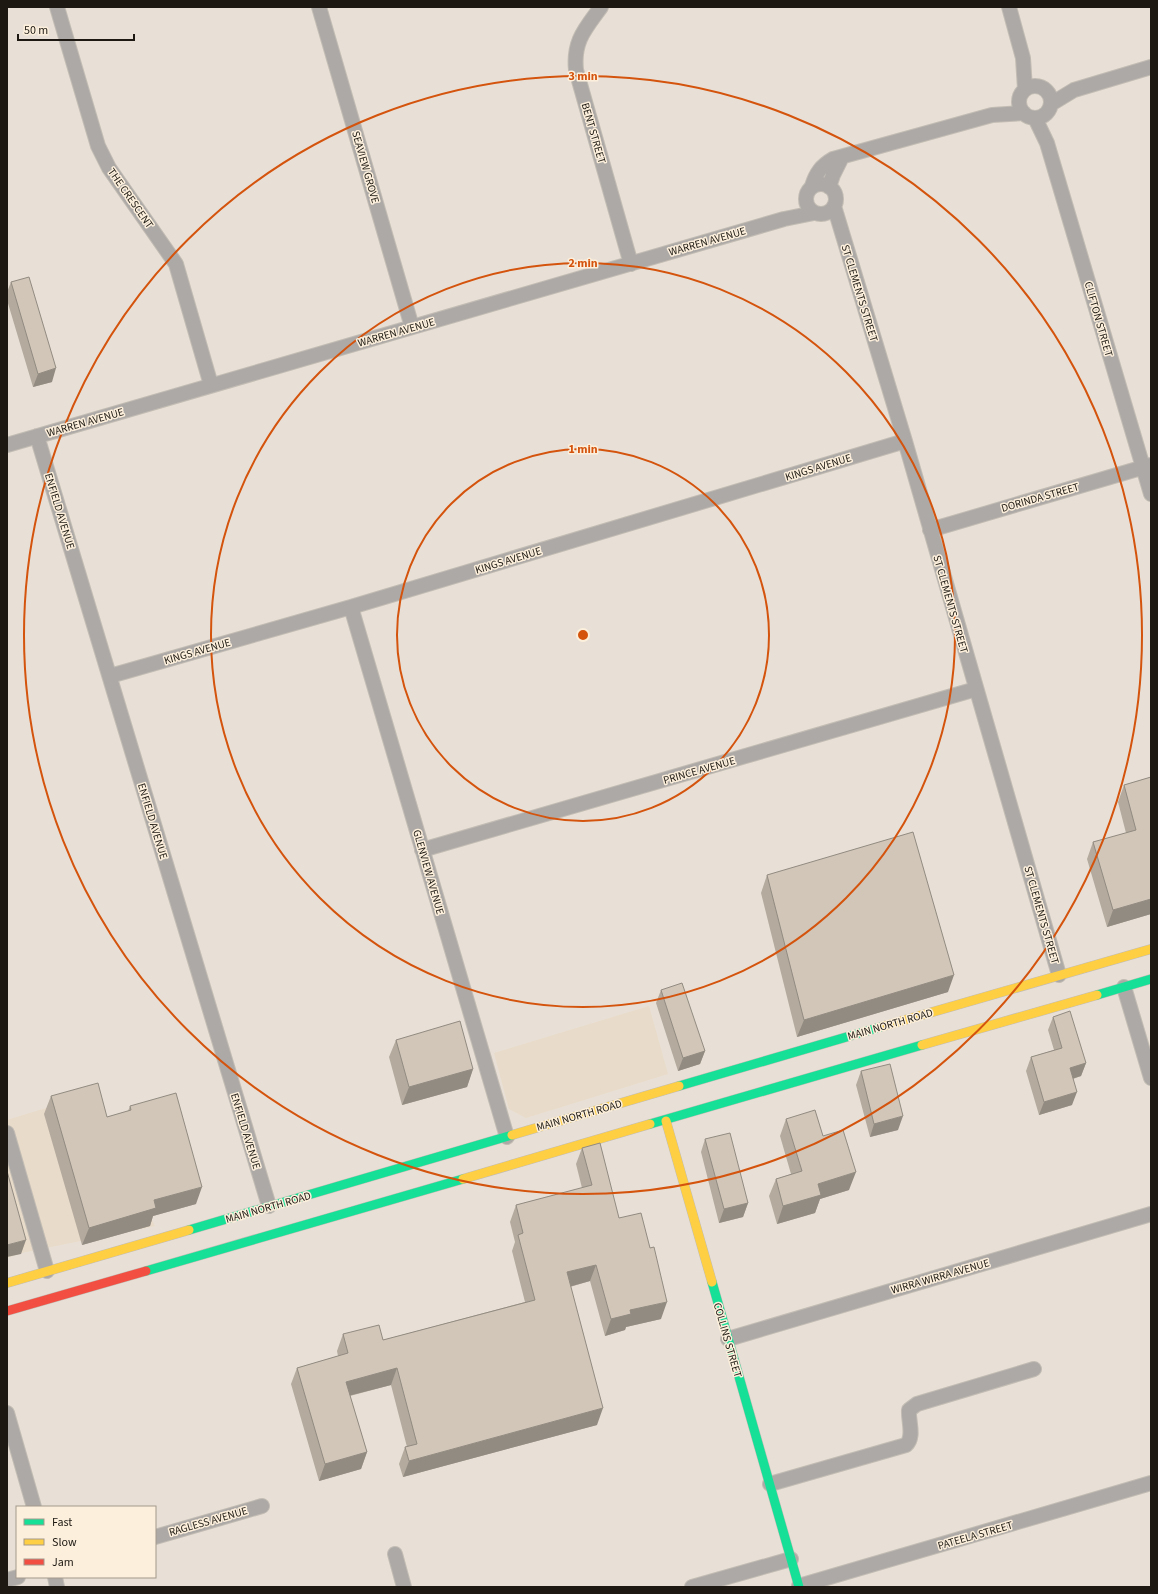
<svg xmlns="http://www.w3.org/2000/svg" width="1158" height="1594" font-family="'Source Sans 3',sans-serif">
  <style>
    .built { fill: #e9dbc9 }
    .lines { fill: none; stroke-linecap: round; stroke-linejoin: round }
    .street-casing { stroke: #c2bcb4; stroke-width: 16 }
    .fast-casing { stroke: #c2bcb4; stroke-width: 10 }
    .slow-casing { stroke: #c2bcb4; stroke-width: 10 }
    .jam-casing { stroke: #c2bcb4; stroke-width: 10 }
    .street { stroke: #ada9a6; stroke-width: 14 }
    .fast { stroke: #16e098; stroke-width: 9 }
    .slow { stroke: #ffcf43; stroke-width: 9 }
    .jam { stroke: #f24e42; stroke-width: 9 }
    .wall { fill: #b4aa9e }
    .shaded-wall { fill: #928b81 }
    .building { fill: #d1c6b8; stroke: #928b81 }
    .ring { fill: none; stroke: #d4530d; stroke-width: 2 }
    .labels { text-anchor: middle; stroke-width: 3; stroke-linejoin: round; paint-order: stroke }
    .street-label { font-size: 11px; fill: #1d1912; stroke: #fcefdc }
    .centre { fill: #d4530d; stroke: #fcefdc; stroke-width: 2 }
    .ring-label { font-size: 12px; text-anchor: middle; font-weight: bold; fill: #d4530d; stroke: #fcefdc; stroke-width: 3; stroke-linejoin: round; paint-order: stroke }
  </style>
  <rect width="100%" height="100%" fill="#e8e0d6"/>
  <!-- built -->
  <path class="built" d="M649 1006 668 1074 526 1118 509 1109 494 1053Z
    M95 1093 106 1131 155 1226 26 1252 7 1258V1120Z"/>
  <g class="lines">
    <defs>
      <path id="street" d="M57 7 98 146 109 168 176 264 211 385
        M319 7 412 327
        M601 7C585 29 573 41 576 70L631 264
        M1009 7 1023 58 1025 89
        M1019 102a16 16 0 1 1 32 0a16 16 0 1 1-32 0Z
        M1051 104 1074 90 1151 67
        M1035 118 1047 143 1151 494
        M806 199a15 15 0 1 1 30 0a15 15 0 1 1-30 0Z
        M812 186C816 173 821 166 833 159L992 115 1024 113
        M829 187 833 175 842 157
        M834 206 905 441 1059 975
        M37 436 269 1206
        M7 445 784 219 814 213
        M930 530 1151 465
        M351 607 507 1137
        M110 676 351 607 905 441
        M422 850 976 689
        M1124 987 1151 1078
        M7 1133 47 1271
        M728 1339 1151 1214
        M7 1413 34 1507
        M770 1484 906 1445C915 1437 908 1421 909 1410L917 1404 1034 1369
        M155 1537 262 1506
        M395 1554 404 1587
        M55 1577 57 1587
        M7 1580 18 1577
        M799 1586 1151 1483
        M692 1587 791 1559"/>
      <path id="fast" d="M1097 995 1151 979
        M679 1086 884 1026
        M650 1124 922 1045
        M189 1230 512 1135
        M146 1271 463 1179
        M712 1282 799 1587"/>
      <path id="slow" d="M884 1026 1151 949
        M922 1045 1097 995
        M666 1121 712 1282
        M512 1135 679 1086
        M463 1179 650 1124
        M7 1283 189 1230"/>
      <path id="jam" d="M7 1311 146 1271"/>
    </defs>
    <!-- street casing -->
    <use href="#street" class="street-casing"/>
    <!-- fast casing -->
    <use href="#fast" class="fast-casing"/>
    <!-- slow casing -->
    <use href="#slow" class="slow-casing"/>
    <!-- jam casing -->
    <use href="#jam" class="jam-casing"/>
    <!-- street -->
    <use href="#street" class="street"/>
    <!-- fast -->
    <use href="#fast" class="fast"/>
    <!-- slow -->
    <use href="#slow" class="slow"/>
    <!-- jam -->
    <use href="#jam" class="jam"/>
  </g>
  <!-- wall -->
  <path class="wall" d="M11 282 52 382 33 387 7 300V292Z
    M1151 777V914L1107 927 1087 859 1093 842 1126 833 1118 802 1124 785Z
    M767 875 948 992 797 1037 761 893Z
    M661 990 705 1051 700 1064 678 1071 656 1003Z
    M1053 1017 1086 1063 1081 1076 1073 1079 1072 1105 1039 1115 1026 1071 1031 1057 1054 1050 1048 1030Z
    M396 1040 473 1069 467 1087 402 1105 389 1057Z
    M861 1071 898 1130 870 1137 856 1085Z
    M51 1096 107 1117 128 1111 130 1106 196 1204 153 1216 150 1226 82 1245 44 1114Z
    M786 1119 823 1136 849 1190 820 1199 815 1213 777 1224 769 1196 776 1179 791 1174 780 1136Z
    M705 1139 748 1203 743 1217 719 1223 701 1152Z
    M582 1148 619 1218 661 1319 626 1327 625 1330 605 1336 590 1281 570 1287 597 1425 403 1477 399 1464 405 1447H407L391 1385 350 1396 367 1452 361 1469 319 1481 291 1384 297 1368 338 1356 337 1351 343 1334 383 1340 525 1302 512 1251 515 1242 510 1222 516 1205 582 1188 576 1164Z"/>
  <!-- shaded-wall -->
  <path class="shaded-wall" d="M56 368 52 382 33 387 38 374Z
    M1151 899V914L1107 927 1113 910Z
    M954 975 948 992 797 1037 804 1020Z
    M705 1051 700 1064 678 1071 683 1058Z
    M1086 1063 1081 1076 1065 1081 1070 1068Z
    M473 1069 467 1087 402 1105 409 1087Z
    M1077 1092 1072 1105 1039 1115 1044 1102Z
    M903 1116 898 1130 870 1137 874 1124Z
    M856 1172 849 1190 820 1199 815 1213 777 1224 783 1206 818 1184Z
    M202 1187 196 1204 153 1216 150 1226 82 1245 89 1228 154 1200Z
    M748 1203 743 1217 719 1223 724 1209Z
    M26 1240 21 1254 7 1257V1245Z
    M596 1265 590 1281 561 1289 567 1272Z
    M667 1302 661 1319 626 1327 625 1330 605 1336 611 1319 630 1310Z
    M397 1368 391 1385 340 1398 346 1382Z
    M603 1408 597 1425 403 1477 409 1461Z
    M367 1452 361 1469 319 1481 325 1464Z"/>
  <!-- building -->
  <path class="building" d="M29 277 56 368 38 374 11 282Z
    M1151 777V899L1113 910 1093 842 1136 830 1124 785Z
    M913 832 954 975 804 1020 767 875Z
    M682 983 705 1051 683 1058 661 990Z
    M1070 1011 1086 1063 1070 1068 1077 1092 1044 1102 1031 1057 1062 1048 1053 1017Z
    M460 1021 473 1069 409 1087 396 1040Z
    M890 1064 903 1116 874 1124 861 1071Z
    M98 1083 107 1117 131 1110 130 1106 176 1093 202 1187 154 1200 156 1208 89 1228 51 1096Z
    M815 1110 823 1136 843 1130 856 1172 818 1184 821 1195 783 1206 776 1179 802 1171 786 1119Z
    M730 1133 748 1203 724 1209 705 1139Z
    M600 1143 619 1218 641 1213 650 1248 654 1247 667 1302 630 1310 631 1314 611 1319 596 1265 567 1272 603 1408 409 1461 405 1447 417 1444 397 1368 346 1382 367 1452 325 1464 297 1368 348 1353 343 1334 379 1325 383 1340 535 1300 518 1235 523 1233 516 1205 592 1185 582 1148Z
    M7 1171 26 1240 7 1245Z"/>
  <!-- distance rings -->
  <g class="ring">
    <circle cx="583" cy="635" r="186"/>
    <circle cx="583" cy="635" r="372"/>
    <circle cx="583" cy="635" r="559"/>
  </g>
  <g class="labels">
    <!-- street labels -->
    <g class="street-label">
      <text transform="translate(594 133) rotate(74)" y="4">BENT STREET</text>
      <text transform="translate(366 167) rotate(74)" y="4">SEAVIEW GROVE</text>
      <text transform="translate(131 198) rotate(55)" y="4">THE CRESCENT</text>
      <text transform="translate(707 241) rotate(-16)" y="4">WARREN AVENUE</text>
      <text transform="translate(860 293) rotate(73)" y="4">ST CLEMENTS STREET</text>
      <text transform="translate(1099 319) rotate(74)" y="4">CLIFTON STREET</text>
      <text transform="translate(396 332) rotate(-16)" y="4">WARREN AVENUE</text>
      <text transform="translate(85 422) rotate(-16)" y="4">WARREN AVENUE</text>
      <text transform="translate(818 467) rotate(-17)" y="4">KINGS AVENUE</text>
      <text transform="translate(1040 497) rotate(-16)" y="4">DORINDA STREET</text>
      <text transform="translate(60 511) rotate(73)" y="4">ENFIELD AVENUE</text>
      <text transform="translate(508 560) rotate(-17)" y="4">KINGS AVENUE</text>
      <text transform="translate(951 604) rotate(74)" y="4">ST CLEMENTS STREET</text>
      <text transform="translate(197 651) rotate(-16)" y="4">KINGS AVENUE</text>
      <text transform="translate(699 770) rotate(-16)" y="4">PRINCE AVENUE</text>
      <text transform="translate(153 821) rotate(73)" y="4">ENFIELD AVENUE</text>
      <text transform="translate(429 872) rotate(74)" y="4">GLENVIEW AVENUE</text>
      <text transform="translate(1042 915) rotate(74)" y="4">ST CLEMENTS STREET</text>
      <text transform="translate(890 1024) rotate(-16)" y="4">MAIN NORTH ROAD</text>
      <text transform="translate(579 1115) rotate(-16)" y="4">MAIN NORTH ROAD</text>
      <text transform="translate(246 1131) rotate(73)" y="4">ENFIELD AVENUE</text>
      <text transform="translate(268 1207) rotate(-16)" y="4">MAIN NORTH ROAD</text>
      <text transform="translate(940 1276) rotate(-16)" y="4">WIRRA WIRRA AVENUE</text>
      <text transform="translate(728 1340) rotate(74)" y="4">COLLINS STREET</text>
      <text transform="translate(208 1521) rotate(-16)" y="4">RAGLESS AVENUE</text>
      <text transform="translate(975 1535) rotate(-16)" y="4">PATEELA STREET</text>
    </g>
  </g>
  <circle cx="583" cy="635" r="6" class="centre"/>
  <g class="ring-label">
    <text x="583" y="80">3 min</text>
    <text x="583" y="267">2 min</text>
    <text x="583" y="453">1 min</text>
  </g>
  <!-- border -->
  <rect width="1158" height="1594" fill="none" stroke="#1d1912" stroke-width="16"/>
  <!-- legend -->
  <rect x="16" y="1506" width="140" height="72" fill="#fcefdc" stroke="#a3998b"/>
  <rect x="24" y="1519" width="20" height="6" fill="#16e098" stroke="#a3998b"/>
  <text x="52" y="1526" font-size="12" fill="#1d1912">Fast</text>
  <rect x="24" y="1539" width="20" height="6" fill="#ffcf43" stroke="#a3998b"/>
  <text x="52" y="1546" font-size="12" fill="#1d1912">Slow</text>
  <rect x="24" y="1559" width="20" height="6" fill="#f24e42" stroke="#a3998b"/>
  <text x="52" y="1566" font-size="12" fill="#1d1912">Jam</text>
  <!-- scale -->
  <path d="M18 34v6h116v-6" fill="none" stroke="#1d1912" stroke-width="2"/>
  <text x="24" y="34" font-size="12" fill="#1d1912" stroke="#fcefdc" stroke-width="3" paint-order="stroke">50 m</text>
</svg>
